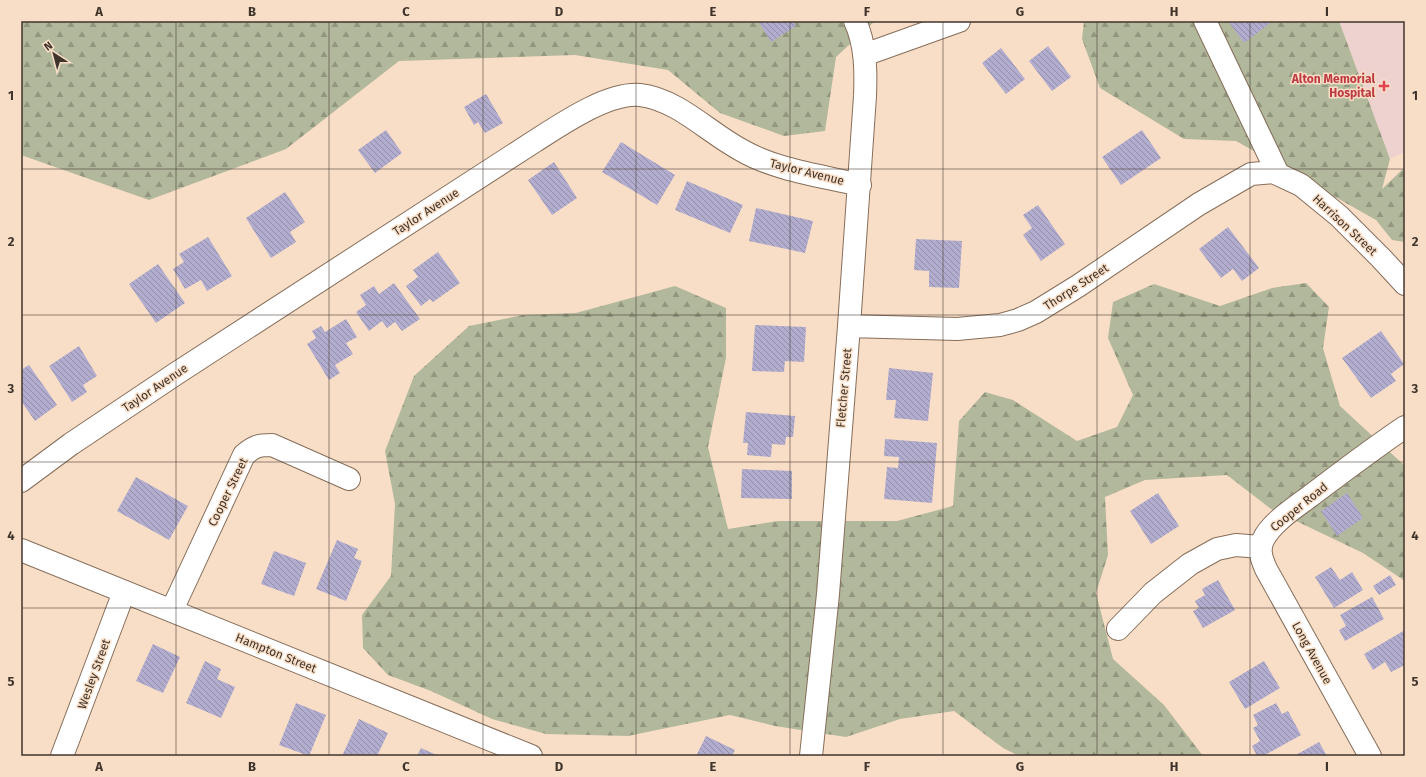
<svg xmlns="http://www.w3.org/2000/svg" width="1426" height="777" font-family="'Fira Sans',sans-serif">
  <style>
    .medical { fill: #edd2d0 }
    .forest { fill: url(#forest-firs) }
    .building { fill: url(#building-back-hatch) }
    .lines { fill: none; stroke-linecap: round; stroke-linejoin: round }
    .street-casing { stroke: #866e5a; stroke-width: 24 }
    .street { stroke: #fff; stroke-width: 22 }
    .grid { fill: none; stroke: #3f342b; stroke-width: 1; stroke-opacity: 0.55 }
    .health-dot { fill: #e0444e; stroke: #f9dec7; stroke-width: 1.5 }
    .labels { text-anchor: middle; stroke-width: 3; stroke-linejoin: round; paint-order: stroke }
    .health-label { font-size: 12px; font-weight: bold; fill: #be3a42; stroke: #f9dec7; text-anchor: end }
    .street-label { font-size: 12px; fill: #3f342b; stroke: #f9dec7 }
    .neatline { fill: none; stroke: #3f342b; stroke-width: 1.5 }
    .grid-label { font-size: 13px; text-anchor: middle; font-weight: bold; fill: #3f342b }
  </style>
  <defs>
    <pattern id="forest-firs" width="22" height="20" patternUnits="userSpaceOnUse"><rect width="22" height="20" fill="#b2b89b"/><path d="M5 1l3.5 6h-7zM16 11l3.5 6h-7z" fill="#92967f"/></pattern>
    <pattern id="building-back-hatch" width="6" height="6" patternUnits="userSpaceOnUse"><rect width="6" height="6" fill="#b2adce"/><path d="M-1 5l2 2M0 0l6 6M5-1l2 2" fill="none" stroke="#928ea7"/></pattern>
  </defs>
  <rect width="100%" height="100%" fill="#f9dec7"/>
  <!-- medical -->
  <path class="medical" d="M1339 21H1405V152L1390 159Z"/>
  <!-- forest -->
  <path class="forest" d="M21 21H875L836 57 825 131 784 136 720 113 668 70 575 55 399 61 286 149 149 200 21 155Z
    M1084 21H1339L1390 159 1382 189 1405 167V242L1392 240 1376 220 1236 141 1184 139 1100 88 1082 39Z
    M1306 283 1329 307 1323 348 1340 406 1405 466V581L1363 553 1271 509 1227 475 1145 480 1105 497 1108 555 1096 593 1113 659 1164 705 1203 756H1019L1003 748 954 711 900 719 846 737 775 726 730 715 628 736 546 734 492 719 431 691 388 675 363 648 362 615 391 576 395 504 385 451 414 376 469 326 523 315 576 313 675 286 726 308V358L708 447 728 529 778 521H897L953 506 959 421 985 392 1013 400 1077 441 1117 427 1133 395 1108 338 1113 302 1154 284 1220 306 1272 288Z"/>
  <!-- building -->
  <path class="building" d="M758 21H793L796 26 771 42Z
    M1228 21H1269L1270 23 1244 43Z
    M1048 46 1071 77 1052 91 1029 61Z
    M1001 48 1025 79 1006 94 982 63Z
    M486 94 503 123 485 133 478 122 474 125 464 107Z
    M386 130 402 153 375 173 358 150Z
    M1142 130 1161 158 1121 185 1102 157Z
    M621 142 675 175 657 205 602 172Z
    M554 162 577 198 552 215 528 180Z
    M687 181 743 205 730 233 675 210Z
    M285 192 305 222 290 232 296 242 271 258 246 218Z
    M1038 205 1065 244 1041 261 1023 235 1032 228 1023 215Z
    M756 208 813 221 805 253 749 241Z
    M1228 227 1259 268 1242 281 1233 269 1221 278 1199 249Z
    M208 237 232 276 207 291 201 280 185 289 173 269 184 262 179 254Z
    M916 239 962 241 959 288 929 287V271L914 270Z
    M438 252 460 283 433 302 430 299 421 306 406 286 418 277 413 270Z
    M158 264 185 303 156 323 129 284Z
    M394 283 420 319 402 331 395 322 387 328 382 321 369 331 356 312 366 305 360 295 374 286 379 294Z
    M346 319 357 337 346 343 353 354 335 365 340 373 329 380 307 344 316 338 312 331 321 326 325 332Z
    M755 325 806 327 804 362 785 361 784 372 752 371Z
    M1381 331 1404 364 1391 374 1396 381 1371 398 1342 358Z
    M79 346 97 376 83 385 87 392 72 402 49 366Z
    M29 365 57 405 35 421 21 401V370Z
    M889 368 933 373 928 421 894 418 896 400H886Z
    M746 412 795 416 793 437H786L785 445 772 444 771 457 747 455 748 443H743Z
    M885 439 937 443 932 503 884 499 887 467 898 468 899 457 884 456Z
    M742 469 792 471V499L741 498Z
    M136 477 188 506 169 540 117 511Z
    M1158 493 1179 526 1151 544 1130 511Z
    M1347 493 1363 518 1337 536 1321 511Z
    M337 540 358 549 354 558 362 561 346 601 316 589Z
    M274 551 306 563 294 596 261 584Z
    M1331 567 1340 580 1352 572 1363 590 1334 608 1315 577Z
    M1390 575 1396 585 1379 595 1373 586Z
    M1218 580 1235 610 1203 628 1193 611 1199 608 1195 601 1205 595 1202 589Z
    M1372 597 1384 619 1345 641 1339 630 1346 626 1340 615Z
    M1405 630V665L1391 672 1385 662 1373 670 1364 654Z
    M153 644 180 657 163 693 136 681Z
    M205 661 221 669 217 679 235 687 221 718 186 703Z
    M1264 661 1280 688 1245 709 1229 682Z
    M296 703 326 715 309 756 279 745Z
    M1276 703 1282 714 1288 711 1301 735 1263 756H1257L1252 746 1260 741 1253 728 1258 725 1253 715Z
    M359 719 388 733 377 756H342Z
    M706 736 735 750 732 756H696Z
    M1319 742 1327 756H1294Z
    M421 748 439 756H417Z"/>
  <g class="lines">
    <defs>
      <path id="street" d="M1205 21 1278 174
        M864 55 959 21
        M849 326 957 329 1000 325 1018 320 1036 312 1078 286 1199 204 1251 174 1273 172 1301 185 1339 216 1381 258 1405 284
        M21 481 71 444 177 373 535 141C562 124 608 92 640 95 652 96 666 102 677 108 700 121 720 139 743 151 776 170 823 176 860 185
        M21 550 531 756
        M172 610 244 455C254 446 259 445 272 445L349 479
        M1118 629 1153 593 1190 564 1217 549 1236 545 1260 547
        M62 756 124 592
        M811 756 828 594 849 326 865 96C866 71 866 45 855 21
        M1370 756 1266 569C1262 560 1258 550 1263 540 1271 523 1294 508 1309 497 1341 473 1372 449 1405 427"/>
    </defs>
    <!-- street casing -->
    <use href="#street" class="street-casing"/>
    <!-- street -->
    <use href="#street" class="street"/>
  </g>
  <!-- grid -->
  <path class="grid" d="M176 21V756M329 21V756M483 21V756M636 21V756M790 21V756M943 21V756M1097 21V756M1250 21V756M21 169H1405M21 315H1405M21 462H1405M21 608H1405"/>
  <!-- markers -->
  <path class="health-dot" d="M1382 80h4v4h4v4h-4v4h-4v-4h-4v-4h4z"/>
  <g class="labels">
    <!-- health labels -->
    <g class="health-label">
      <text x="1375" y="83">Alton Memorial<tspan x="1375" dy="14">Hospital</tspan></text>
    </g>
    <!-- street labels -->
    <g class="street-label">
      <text transform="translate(807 172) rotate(14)" y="4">Taylor Avenue</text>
      <text transform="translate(426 212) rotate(-33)" y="4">Taylor Avenue</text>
      <text transform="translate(1345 225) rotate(43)" y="4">Harrison Street</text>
      <text transform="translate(1076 287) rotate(-33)" y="4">Thorpe Street</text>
      <text transform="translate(155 388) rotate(-34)" y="4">Taylor Avenue</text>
      <text transform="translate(844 388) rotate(-85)" y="4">Fletcher Street</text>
      <text transform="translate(228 492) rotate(-64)" y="4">Cooper Street</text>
      <text transform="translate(1299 507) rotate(-39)" y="4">Cooper Road</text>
      <text transform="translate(276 653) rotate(22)" y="4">Hampton Street</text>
      <text transform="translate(1312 653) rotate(61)" y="4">Long Avenue</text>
      <text transform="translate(94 674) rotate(-70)" y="4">Wesley Street</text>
    </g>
  </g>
  <!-- border -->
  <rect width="1426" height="777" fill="none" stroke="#f9dec7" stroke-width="44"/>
  <!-- north arrow -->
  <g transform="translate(54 54) rotate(324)" stroke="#f9dec7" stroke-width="3" paint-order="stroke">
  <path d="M0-3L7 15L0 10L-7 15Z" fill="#3f342b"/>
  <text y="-6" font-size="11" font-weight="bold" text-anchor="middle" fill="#3f342b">N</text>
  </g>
  <rect x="22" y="22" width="1382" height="733" class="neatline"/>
  <g class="grid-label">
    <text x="99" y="16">A</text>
    <text x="252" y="16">B</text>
    <text x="406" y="16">C</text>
    <text x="559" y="16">D</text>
    <text x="713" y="16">E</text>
    <text x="867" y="16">F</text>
    <text x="1020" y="16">G</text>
    <text x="1174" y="16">H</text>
    <text x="1327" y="16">I</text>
    <text x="11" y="100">1</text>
    <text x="1415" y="100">1</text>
    <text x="11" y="246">2</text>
    <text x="1415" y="246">2</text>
    <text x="11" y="393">3</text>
    <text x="1415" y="393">3</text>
    <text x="11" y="540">4</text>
    <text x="1415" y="540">4</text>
    <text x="11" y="686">5</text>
    <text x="1415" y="686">5</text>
    <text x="99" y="771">A</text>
    <text x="252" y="771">B</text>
    <text x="406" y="771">C</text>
    <text x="559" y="771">D</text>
    <text x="713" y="771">E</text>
    <text x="867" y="771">F</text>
    <text x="1020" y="771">G</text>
    <text x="1174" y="771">H</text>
    <text x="1327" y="771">I</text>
  </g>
</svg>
